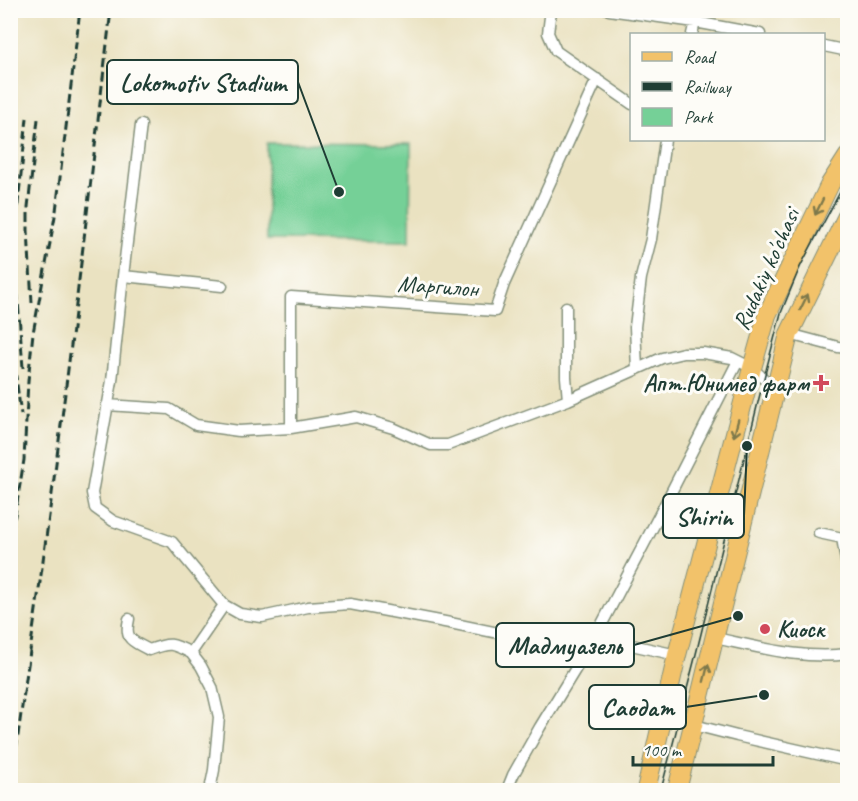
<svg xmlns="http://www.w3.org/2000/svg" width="858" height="801" font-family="Caveat,sans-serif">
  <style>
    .green { fill: #75d097; stroke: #4a8666; stroke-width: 1.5 }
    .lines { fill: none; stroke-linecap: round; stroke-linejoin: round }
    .minor-casing { stroke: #84907a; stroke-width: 13 }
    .primary-casing { stroke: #84907a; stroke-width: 20 }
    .minor { stroke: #fff; stroke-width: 10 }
    .primary { stroke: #f2c26a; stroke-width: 18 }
    .tram { stroke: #1f3d34; stroke-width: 1.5 }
    .rail { stroke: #1f3d34; stroke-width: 3; stroke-dasharray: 9 4.5; stroke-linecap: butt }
    .oneway { stroke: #7e794c }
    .poi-dot { fill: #d1495b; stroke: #fdfcf7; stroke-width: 2 }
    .labels { text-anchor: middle; stroke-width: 6; stroke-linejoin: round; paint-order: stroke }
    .street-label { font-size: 24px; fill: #1f3d34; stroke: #fdfcf7 }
    .poi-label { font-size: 24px; font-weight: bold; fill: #1f3d34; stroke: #fdfcf7; text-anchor: end }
    .leader { fill: none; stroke: #1f3d34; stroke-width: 2 }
    .callout-dot { fill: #1f3d34; stroke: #fdfcf7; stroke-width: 2 }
    .callout { fill: #fdfcf7; stroke: #1f3d34; stroke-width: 2 }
    .callout-label { font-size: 26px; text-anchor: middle; font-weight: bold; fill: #1f3d34 }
  </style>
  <rect width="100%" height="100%" fill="#fdfcf7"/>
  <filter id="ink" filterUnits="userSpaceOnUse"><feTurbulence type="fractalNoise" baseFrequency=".0167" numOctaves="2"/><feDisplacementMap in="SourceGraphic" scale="12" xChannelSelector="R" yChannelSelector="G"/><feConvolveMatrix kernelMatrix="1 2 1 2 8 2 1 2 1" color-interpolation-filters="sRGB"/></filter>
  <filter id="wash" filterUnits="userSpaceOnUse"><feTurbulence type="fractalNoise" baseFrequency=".008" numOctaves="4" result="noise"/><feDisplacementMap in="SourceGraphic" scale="24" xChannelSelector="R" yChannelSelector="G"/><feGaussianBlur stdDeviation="1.35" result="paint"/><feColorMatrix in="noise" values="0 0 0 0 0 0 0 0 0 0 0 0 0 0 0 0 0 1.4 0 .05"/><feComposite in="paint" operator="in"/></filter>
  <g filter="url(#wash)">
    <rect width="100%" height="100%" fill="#eae2c1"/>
    <!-- green -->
    <path class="green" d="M267 143 411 144 410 241 267 240Z"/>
  </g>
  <g filter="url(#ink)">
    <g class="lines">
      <defs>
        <path id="minor" d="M552 10 550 17 548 33 556 51 632 104
          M609 10 695 22 760 34
          M692 34 695 22
          M824 46 848 51
          M141 125 123 276 112 381 92 493 95 508 113 521 172 542 224 605 240 614 262 617 308 607 350 604 450 623 561 646 584 655
          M123 276 222 286
          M566 307V377L568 400
          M789 334 838 347 848 348
          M637 369 635 327 641 278 651 239 665 140
          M107 405 169 409 196 425 239 431 291 428 356 417 393 428 431 445H448L568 400 662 358 683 353H703L732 358 752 368 775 389
          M291 428V297L495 311 504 284 597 79
          M819 533 847 539
          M842 538 848 572
          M129 619C124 641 133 641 149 650 170 642 172 643 191 653
          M595 637 662 510 738 361
          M715 638C758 647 803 660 848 654
          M694 725 737 736 848 761
          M210 790 214 770 219 717 212 687 201 666 191 653 224 605
          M507 790 513 775 540 727 595 637 677 655"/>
        <path id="primary" d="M646 790 677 655 752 368 767 315 830 184 848 156
          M677 790 789 334 848 214"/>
      </defs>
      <!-- minor casing -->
      <use href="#minor" class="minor-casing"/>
      <!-- primary casing -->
      <use href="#primary" class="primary-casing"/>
      <!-- minor -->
      <use href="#minor" class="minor"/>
      <!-- primary -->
      <use href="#primary" class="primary"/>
      <!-- tram -->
      <path class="tram" d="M661 790 696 654 764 378 781 313 800 267 848 177"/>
      <!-- rail -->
      <path class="rail" d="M10 116H11
        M32 303 28 230V207L38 119
        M10 331 21 415
        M23 368 15 260 16 222 27 118
        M10 545 24 460 28 381 33 333 56 211 80 10
        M11 790C21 706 35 622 46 538 70 363 90 187 111 10"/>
    </g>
    <!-- one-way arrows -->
    <defs><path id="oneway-shaft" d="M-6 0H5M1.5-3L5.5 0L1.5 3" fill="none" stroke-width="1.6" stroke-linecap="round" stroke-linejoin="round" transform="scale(1.5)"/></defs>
    <g class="oneway">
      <use href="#oneway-shaft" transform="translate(819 207) rotate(116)"/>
      <use href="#oneway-shaft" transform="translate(804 302) rotate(-64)"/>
      <use href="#oneway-shaft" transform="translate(736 428) rotate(105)"/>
      <use href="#oneway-shaft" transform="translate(706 673) rotate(-76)"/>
    </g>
  </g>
  <!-- markers -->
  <g class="poi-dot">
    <path d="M818 374h6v6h6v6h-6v6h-6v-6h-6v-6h6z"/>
    <circle cx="765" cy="629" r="6"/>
  </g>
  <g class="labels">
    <!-- street labels -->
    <g class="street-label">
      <text transform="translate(766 269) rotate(-66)" y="8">Rudakiy ko'chasi</text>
      <text transform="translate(438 286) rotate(4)" y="8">Маргилон</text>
    </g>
    <!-- poi labels -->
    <g class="poi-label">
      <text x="809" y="391">Апт.Юнимед фарм</text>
      <text x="777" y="637" text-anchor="start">Киоск</text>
    </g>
  </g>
  <!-- callouts -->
  <path class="leader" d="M339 192L298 82M747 446L744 516M738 616L634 645M764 695L686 707"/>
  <g class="callout-dot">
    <circle cx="339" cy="192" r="6"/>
    <circle cx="747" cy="446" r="6"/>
    <circle cx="738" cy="616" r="6"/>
    <circle cx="764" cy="695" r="6"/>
  </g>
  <g class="callout">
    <rect x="107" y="60" width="191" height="44" rx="6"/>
    <rect x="663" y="494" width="81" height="44" rx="6"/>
    <rect x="496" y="623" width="138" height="44" rx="6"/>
    <rect x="589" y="685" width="97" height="44" rx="6"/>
  </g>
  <g class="callout-label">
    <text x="203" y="91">Lokomotiv Stadium</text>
    <text x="704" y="525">Shirin</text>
    <text x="565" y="654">Мадмуазель</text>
    <text x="638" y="716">Саодат</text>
  </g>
  <!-- margin -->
  <rect width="858" height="801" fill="none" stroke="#fdfcf7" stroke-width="36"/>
  <!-- legend -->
  <rect x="630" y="33" width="195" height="108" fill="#fdfcf7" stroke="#a4b0a9" stroke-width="1.5"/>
  <rect x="642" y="52" width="30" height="9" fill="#f2c26a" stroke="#a4b0a9" stroke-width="1.5"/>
  <text x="684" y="63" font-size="18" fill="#1f3d34">Road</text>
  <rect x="642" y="82" width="30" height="9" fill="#1f3d34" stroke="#a4b0a9" stroke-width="1.5"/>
  <text x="684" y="93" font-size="18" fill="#1f3d34">Railway</text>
  <rect x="642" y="108" width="30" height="18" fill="#75d097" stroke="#a4b0a9" stroke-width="1.5"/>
  <text x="684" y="123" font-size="18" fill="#1f3d34">Park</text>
  <!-- scale -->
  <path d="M633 756v9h140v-9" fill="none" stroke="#1f3d34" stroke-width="3"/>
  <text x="642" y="756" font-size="18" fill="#1f3d34" stroke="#fdfcf7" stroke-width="4.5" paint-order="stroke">100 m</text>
</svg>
